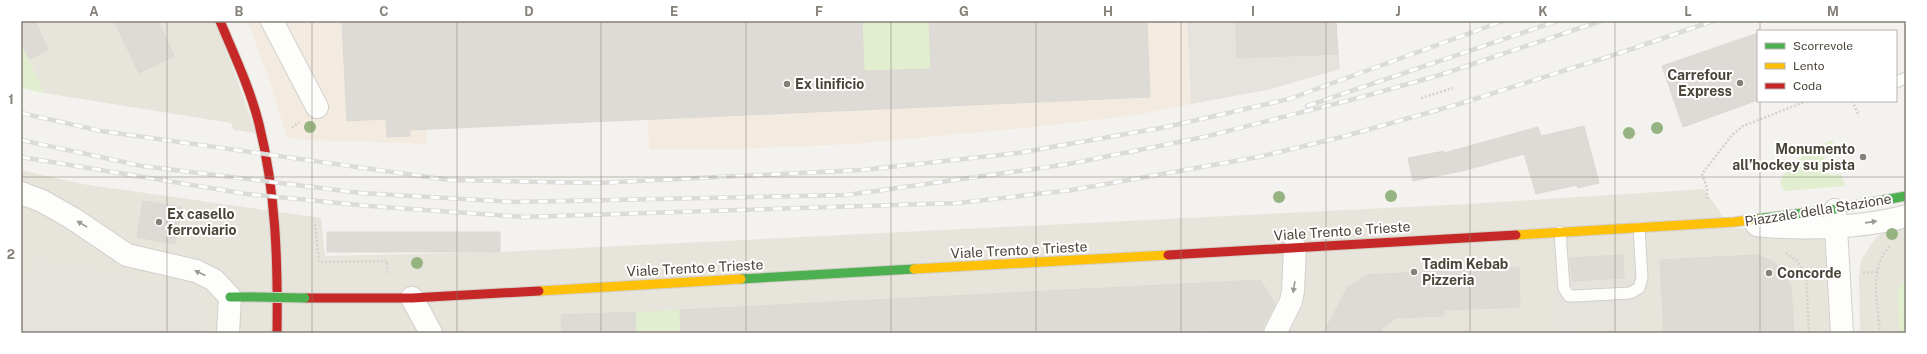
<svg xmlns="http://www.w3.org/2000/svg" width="1927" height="354" font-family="'Public Sans',sans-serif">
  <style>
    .residential { fill: #e7e4dc }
    .commercial { fill: #f3ebdf }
    .industrial { fill: #e6e2de }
    .green { fill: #e1eecf }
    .parking { fill: #e6e3df }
    .building { fill: #dedbd6; stroke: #dcd9d4 }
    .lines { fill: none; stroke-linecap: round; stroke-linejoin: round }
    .lane-casing { stroke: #d2d0cb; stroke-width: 13 }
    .street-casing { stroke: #d2d0cb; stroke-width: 24 }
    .fast-casing { stroke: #d3cfc5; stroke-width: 11 }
    .slow-casing { stroke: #d3cfc5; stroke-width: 11 }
    .jam-casing { stroke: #d3cfc5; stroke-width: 11 }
    .path { stroke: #d3d2cc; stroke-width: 2.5; stroke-dasharray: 2 2; stroke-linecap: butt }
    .lane { stroke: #fdfdfc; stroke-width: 11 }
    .street { stroke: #fdfdfc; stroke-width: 22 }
    .fast { stroke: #4caf50; stroke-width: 9 }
    .slow { stroke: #ffc107; stroke-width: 9 }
    .jam { stroke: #c62828; stroke-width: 9 }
    .rail-casing { stroke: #dbdbda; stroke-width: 4.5 }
    .rail { stroke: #fff; stroke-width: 3; stroke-dasharray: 9; stroke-linecap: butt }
    .fast-bridge-casing { stroke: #d3cfc5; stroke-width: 11; stroke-linecap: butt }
    .fast-bridge { stroke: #4caf50; stroke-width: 9 }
    .tree { fill: #96b382 }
    .oneway { fill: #9b9791 }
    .grid { fill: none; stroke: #868178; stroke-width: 1; stroke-opacity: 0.55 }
    .poi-dot { fill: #868178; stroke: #fff; stroke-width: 1.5 }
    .labels { text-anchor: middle; stroke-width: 4; stroke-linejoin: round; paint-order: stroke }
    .poi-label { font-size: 14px; font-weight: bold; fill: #4b4439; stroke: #fff; text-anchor: start }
    .street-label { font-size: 14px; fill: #4b4439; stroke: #fff }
    .neatline { fill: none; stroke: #868178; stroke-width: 1.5 }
    .grid-label { font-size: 13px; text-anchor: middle; font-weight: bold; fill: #868178 }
  </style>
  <rect width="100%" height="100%" fill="#f4f2ee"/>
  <!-- residential -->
  <path class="residential" d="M21 21H216L256 133 234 130 231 123 44 93 21 42Z
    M21 170 82 184 321 218 325 256 500 252 1468 204 1704 189 1731 228 1830 231 1836 333H21Z
    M1906 224V333H1860L1859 277 1861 261 1873 241 1882 232Z"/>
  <!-- commercial -->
  <path class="commercial" d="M247 21H422L427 144 303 140 287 137 268 76Z
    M643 21H1187L1191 104 1137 115 1044 126 853 144 719 150 649 149Z"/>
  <!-- industrial -->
  <path class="industrial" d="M1187 21H1336L1340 69 1267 90 1191 104Z"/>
  <!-- green -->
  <path class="green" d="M862 21H929L931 69 864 71Z
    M21 42 44 93 21 88Z
    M1832 140 1836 152C1828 152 1825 156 1822 164 1826 174 1831 177 1841 173L1845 186 1784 191 1780 182C1789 161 1812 149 1832 140Z
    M1906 278V333H1899L1897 290Z
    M680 310 681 333H636L635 312Z"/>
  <!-- parking -->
  <path class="parking" d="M33 260 197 290 195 306 207 307 206 333H23Z
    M1639 278 1641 324 1558 330 1555 282Z"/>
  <!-- building -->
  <path class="building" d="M21 21H35L48 50 29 59 21 42Z
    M114 21H158L174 56 139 73Z
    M342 21H862L864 71 931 69 929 21H1147L1150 97 410 130V136L387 137 386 119 347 121Z
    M1236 21H1336L1338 54 1237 58Z
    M1758 33V100L1683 127 1662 66Z
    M1584 126 1599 183 1578 188 1577 185 1536 194 1524 154 1466 170 1413 181 1408 158 1444 151V153L1538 127 1541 136Z
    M143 201 182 207 175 244 137 237Z
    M327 232H500V252H327Z
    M1623 255 1624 278 1572 281 1570 258Z
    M1756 255 1772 261 1779 267 1791 287 1794 333H1664L1660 260Z
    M1519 267 1520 307 1444 310V316L1396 318 1381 329 1379 333H1324L1347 288 1367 275Z
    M1260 280 1275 303 1260 333H1208L1210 330 1152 333H681L680 310Z
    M635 312 636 333H562L561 315Z"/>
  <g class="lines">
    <defs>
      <path id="lane" d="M1896 82 1906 78
        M1560 232 1564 288 1569 296H1574L1630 293 1639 288 1642 278 1639 228"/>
      <path id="street" d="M272 21 317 107
        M21 193 42 201 72 218 127 255 196 271 214 280 230 297 228 333
        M1835 210 1842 333
        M1757 225C1801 230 1864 228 1906 216
        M412 298 431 333
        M1275 333 1291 301 1293 291 1295 248"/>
      <path id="fast" d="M1756 219 1835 209 1906 196
        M741 279 914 269
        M230 297H252"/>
      <path id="slow" d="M1516 235 1734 222 1756 219
        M914 269 1168 255
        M539 291 741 279"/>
      <path id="jam" d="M220 21C234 55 250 88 259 124 276 192 278 263 277 333
        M1168 255 1516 235
        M305 298H412L539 291"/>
    </defs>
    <!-- lane casing -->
    <use href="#lane" class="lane-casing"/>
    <!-- street casing -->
    <use href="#street" class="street-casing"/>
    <!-- fast casing -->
    <use href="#fast" class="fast-casing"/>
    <!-- slow casing -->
    <use href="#slow" class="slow-casing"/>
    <!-- jam casing -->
    <use href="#jam" class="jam-casing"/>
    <!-- path -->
    <path class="path" d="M1421 98 1453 88
      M1852 101 1859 116
      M292 128 299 122
      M1707 199V188L1702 174 1732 135 1743 126 1807 101
      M315 224 319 262 387 261V273
      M1786 253 1797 261 1806 274
      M1863 273 1876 272
      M1809 333 1806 274H1814
      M1880 333C1878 305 1868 267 1891 245"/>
    <!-- lane -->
    <use href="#lane" class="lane"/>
    <!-- street -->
    <use href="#street" class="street"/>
    <!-- fast -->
    <use href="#fast" class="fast"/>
    <!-- slow -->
    <use href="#slow" class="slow"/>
    <!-- jam -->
    <use href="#jam" class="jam"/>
    <defs>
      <path id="rail" d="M1307 106 1557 21
        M21 113 101 131 449 180 597 183 862 170 1018 153 1166 127 1289 99 1503 21
        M21 140 142 166 361 193 513 202 847 195 1069 164 1204 137 1358 98 1440 75 1601 21
        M21 157 247 194 369 206 524 217 958 203 1072 190 1258 157 1342 137 1459 104 1623 52 1713 21"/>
    </defs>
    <!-- rail casing -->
    <use href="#rail" class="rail-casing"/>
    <!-- rail -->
    <use href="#rail" class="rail"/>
    <defs>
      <path id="fast-bridge" d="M252 297 305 298"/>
    </defs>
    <!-- fast-bridge casing -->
    <use href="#fast-bridge" class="fast-bridge-casing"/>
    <!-- fast-bridge -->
    <use href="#fast-bridge" class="fast-bridge"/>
  </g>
  <!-- trees -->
  <g class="tree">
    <circle cx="310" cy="127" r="6"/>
    <circle cx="1657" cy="128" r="6"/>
    <circle cx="1629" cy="133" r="6"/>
    <circle cx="1391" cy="196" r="6"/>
    <circle cx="1279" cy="197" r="6"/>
    <circle cx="1892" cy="234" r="6"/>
    <circle cx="417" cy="263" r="6"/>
  </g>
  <!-- one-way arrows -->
  <defs><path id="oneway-solid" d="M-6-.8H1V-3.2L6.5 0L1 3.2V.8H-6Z"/></defs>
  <g class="oneway">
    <use href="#oneway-solid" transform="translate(1871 222) rotate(-8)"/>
    <use href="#oneway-solid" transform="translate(82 224) rotate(-149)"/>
    <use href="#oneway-solid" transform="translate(200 273) rotate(-156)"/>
    <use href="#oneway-solid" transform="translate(1294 287) rotate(99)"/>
  </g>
  <!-- grid -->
  <path class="grid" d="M167 21V333M312 21V333M457 21V333M601 21V333M746 21V333M891 21V333M1036 21V333M1181 21V333M1326 21V333M1470 21V333M1615 21V333M1760 21V31M1760 101V333M21 177H1906"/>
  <!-- markers -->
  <g class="poi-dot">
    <circle cx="1740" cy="83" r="4"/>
    <circle cx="787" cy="84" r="4"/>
    <circle cx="1863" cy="157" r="4"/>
    <circle cx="159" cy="222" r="4"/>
    <circle cx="1414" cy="272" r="4"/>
    <circle cx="1769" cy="273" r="4"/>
  </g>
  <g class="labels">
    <!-- poi labels -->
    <g class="poi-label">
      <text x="1732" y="80" text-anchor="end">Carrefour<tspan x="1732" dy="16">Express</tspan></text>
      <text x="795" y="89">Ex linificio</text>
      <text x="1855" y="154" text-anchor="end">Monumento<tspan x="1855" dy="16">all’hockey su pista</tspan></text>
      <text x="167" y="219">Ex casello<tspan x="167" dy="16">ferroviario</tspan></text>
      <text x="1422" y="269">Tadim Kebab<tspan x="1422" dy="16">Pizzeria</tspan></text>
      <text x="1777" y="278">Concorde</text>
    </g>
    <!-- street labels -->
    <g class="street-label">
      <text transform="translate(1818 210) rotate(-9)" y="5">Piazzale della Stazione</text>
      <text transform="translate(1342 231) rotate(-4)" y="5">Viale Trento e Trieste</text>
      <text transform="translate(1019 250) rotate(-3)" y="5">Viale Trento e Trieste</text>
      <text transform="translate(695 268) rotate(-3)" y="5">Viale Trento e Trieste</text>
    </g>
  </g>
  <!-- border -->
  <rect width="1927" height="354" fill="none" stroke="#ffffff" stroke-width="44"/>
  <!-- legend -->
  <rect x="1757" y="30" width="140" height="72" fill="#ffffff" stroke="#b7b4b0"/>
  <rect x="1765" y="43" width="20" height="6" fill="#4caf50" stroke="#b7b4b0"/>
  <text x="1793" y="50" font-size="12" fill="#4b4439">Scorrevole</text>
  <rect x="1765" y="63" width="20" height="6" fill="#ffc107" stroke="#b7b4b0"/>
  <text x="1793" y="70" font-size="12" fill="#4b4439">Lento</text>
  <rect x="1765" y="83" width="20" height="6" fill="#c62828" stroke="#b7b4b0"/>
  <text x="1793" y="90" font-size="12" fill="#4b4439">Coda</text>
  <rect x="22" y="22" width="1883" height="310" class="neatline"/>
  <g class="grid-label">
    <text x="94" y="16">A</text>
    <text x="239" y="16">B</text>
    <text x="384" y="16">C</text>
    <text x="529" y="16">D</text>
    <text x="674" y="16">E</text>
    <text x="819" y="16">F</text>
    <text x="964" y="16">G</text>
    <text x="1108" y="16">H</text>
    <text x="1253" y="16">I</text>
    <text x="1398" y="16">J</text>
    <text x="1543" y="16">K</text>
    <text x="1688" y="16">L</text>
    <text x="1833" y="16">M</text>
    <text x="11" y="104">1</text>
    <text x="11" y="259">2</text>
  </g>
</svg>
